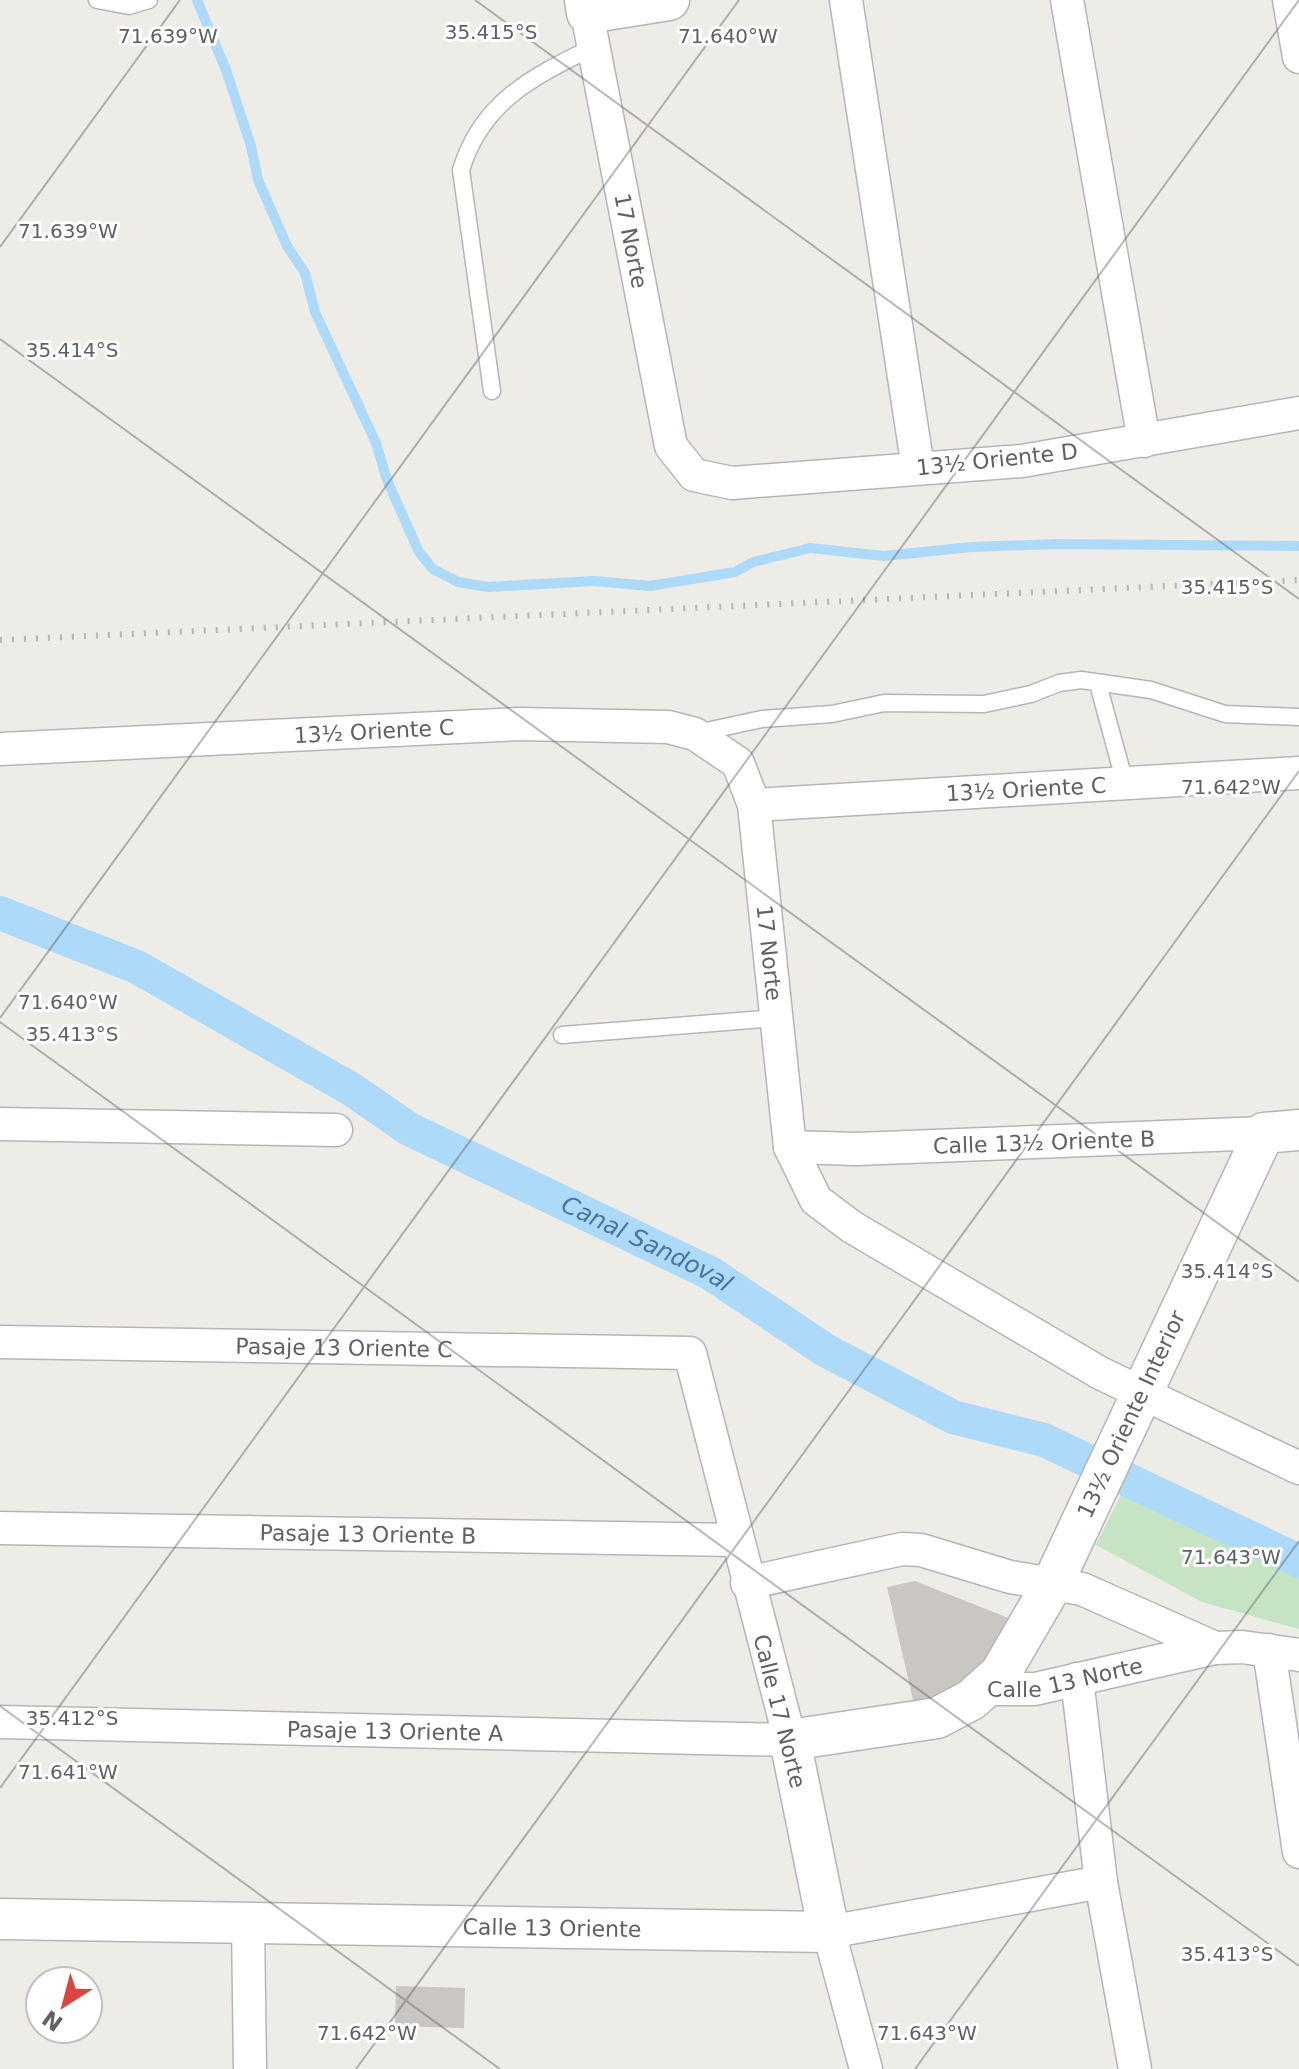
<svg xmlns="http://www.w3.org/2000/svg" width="1299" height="2069" font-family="'DejaVu Sans',sans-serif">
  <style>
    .green { fill: #c6e4c4 }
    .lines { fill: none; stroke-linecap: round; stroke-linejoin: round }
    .stream { stroke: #acdaf8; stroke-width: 10 }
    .canal { stroke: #acdaf8; stroke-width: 34 }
    .building { fill: #cac7c2 }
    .service-casing { stroke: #b3b6b9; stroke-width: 19 }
    .minor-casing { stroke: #b3b6b9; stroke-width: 35 }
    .tertiary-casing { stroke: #b3b6b9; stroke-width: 43 }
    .service { stroke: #fff; stroke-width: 16 }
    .minor { stroke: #fff; stroke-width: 32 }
    .tertiary { stroke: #fff; stroke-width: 40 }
    .rail { stroke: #b4b5b5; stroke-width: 6; stroke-dasharray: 2 10; stroke-linecap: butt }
    .ticks { fill: none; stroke: #5d6165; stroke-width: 2; stroke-opacity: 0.45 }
    .labels { text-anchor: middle; stroke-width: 6; stroke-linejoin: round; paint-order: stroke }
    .street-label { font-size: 22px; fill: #5d6165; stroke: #fff }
    .water-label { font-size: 24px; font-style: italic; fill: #4776a1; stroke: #fff }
    .ticks-label { font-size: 20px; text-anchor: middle; fill: #5d6165; stroke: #fff; stroke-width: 6; stroke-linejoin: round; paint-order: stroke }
  </style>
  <rect width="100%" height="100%" fill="#eeece6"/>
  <!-- green -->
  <path class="green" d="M1128 1481 1299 1564V1629L1202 1602 1096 1545Z"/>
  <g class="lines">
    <!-- stream -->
    <path class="stream" d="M197 0 226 70 251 146 258 180 287 246 305 273 315 312 376 443 387 480 419 552 433 569 458 582 488 587 594 581 650 586 735 572 753 562 810 548 884 556 971 547 1056 544 1299 546"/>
    <!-- canal -->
    <path class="canal" id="s1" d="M0 913 137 967 351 1089 409 1129 710 1273 825 1350 953 1417 1044 1440 1299 1561"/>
  </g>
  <!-- building -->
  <path class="building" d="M915 1581 1016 1621 993 1661 916 1713 887 1587Z
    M396 1986 465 1988 464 2028 395 2026Z"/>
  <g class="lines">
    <defs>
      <path id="service" d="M97 0 129 6 149 0
        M492 391 461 170C482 101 533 77 593 47
        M1098 684 1125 783
        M697 733 762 719 832 714 884 703 984 704 1031 694 1059 683 1081 680 1151 690 1225 714 1299 717
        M562 1035 776 1018"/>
      <g id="minor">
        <path d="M846 0 918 468"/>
        <path d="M1067 0 1144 441"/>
        <path d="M1289 0 1299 57"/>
        <path id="s2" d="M587 13 671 446 694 475 732 483 1022 461 1299 413"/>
        <path id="s3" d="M0 749 519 724 668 727 695 734 738 763 754 805 790 1147 816 1200 852 1227 1100 1373 1299 1468"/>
        <path d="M754 805 1299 773"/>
        <path d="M0 1124 336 1130"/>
        <path d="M790 1147 856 1149 1264 1133"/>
        <path id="s4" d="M0 1342 690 1353 790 1740 0 1722"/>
        <path id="s5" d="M0 1528 736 1540"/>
        <path d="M747 1583 902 1549 921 1550 1010 1577 1082 1589 1215 1648"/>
        <path d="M1269 1650 1299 1852"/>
        <path d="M1077 1679 1101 1882 1135 2069"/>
        <path id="s6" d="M986 1689H1035L1215 1648 1242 1647 1299 1655"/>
        <path d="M248 1923 250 2069"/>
        <path d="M866 2069 829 1932 1101 1882"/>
      </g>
      <g id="tertiary">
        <path d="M585 0 587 13 669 0"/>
        <path id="s7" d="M0 1919 829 1932 790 1740 937 1718 971 1700 1000 1674 1053 1583 1264 1133 1299 1130"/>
      </g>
    </defs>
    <!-- service casing -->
    <use href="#service" class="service-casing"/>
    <!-- minor casing -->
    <use href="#minor" class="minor-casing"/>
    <!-- tertiary casing -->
    <use href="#tertiary" class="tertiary-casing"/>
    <!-- service -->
    <use href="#service" class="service"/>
    <!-- minor -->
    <use href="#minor" class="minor"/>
    <!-- tertiary -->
    <use href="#tertiary" class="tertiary"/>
    <!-- rail -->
    <path class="rail" d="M0 640 1299 580"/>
  </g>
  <!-- ticks -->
  <path class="ticks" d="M475 0 1299 599M0 247 180 0M0 339 1299 1282M0 1018 739 0M0 1022 1299 1966M0 1706 500 2069M0 1788 1299 0M356 2069 1299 771M915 2069 1299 1541"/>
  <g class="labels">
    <!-- street labels -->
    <g class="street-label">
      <text dy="8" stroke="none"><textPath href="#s2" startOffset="232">17 Norte</textPath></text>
      <text transform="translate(997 459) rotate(-6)" y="8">13½ Oriente D</text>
      <text transform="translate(374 731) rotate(-3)" y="8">13½ Oriente C</text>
      <text transform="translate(1026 789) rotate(-3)" y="8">13½ Oriente C</text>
      <text dy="8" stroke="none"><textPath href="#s3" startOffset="942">17 Norte</textPath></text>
      <text transform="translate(1044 1142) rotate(-2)" y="8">Calle 13½ Oriente B</text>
      <text dy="8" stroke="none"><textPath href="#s4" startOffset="344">Pasaje 13 Oriente C</textPath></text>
      <text transform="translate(1131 1414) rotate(-65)" y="8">13½ Oriente Interior</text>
      <text dy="8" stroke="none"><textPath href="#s5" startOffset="368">Pasaje 13 Oriente B</textPath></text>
      <text dy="8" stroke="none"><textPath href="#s6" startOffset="80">Calle 13 Norte</textPath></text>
      <text transform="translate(780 1711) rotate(76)" y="8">Calle 17 Norte</text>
      <text transform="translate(395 1731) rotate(1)" y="8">Pasaje 13 Oriente A</text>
      <text dy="8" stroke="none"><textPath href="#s7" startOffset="552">Calle 13 Oriente</textPath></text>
    </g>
    <!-- water labels -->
    <g class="water-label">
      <text dy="8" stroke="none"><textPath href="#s1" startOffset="728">Canal Sandoval</textPath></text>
    </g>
  </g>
  <g class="ticks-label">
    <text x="491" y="39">35.415°S</text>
    <text x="728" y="43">71.640°W</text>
    <text x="168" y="43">71.639°W</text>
    <text x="68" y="238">71.639°W</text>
    <text x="72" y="357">35.414°S</text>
    <text x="1227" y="594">35.415°S</text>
    <text x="1231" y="794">71.642°W</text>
    <text x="68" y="1009">71.640°W</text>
    <text x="72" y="1041">35.413°S</text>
    <text x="1227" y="1278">35.414°S</text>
    <text x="1231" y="1564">71.643°W</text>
    <text x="72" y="1725">35.412°S</text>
    <text x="68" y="1779">71.641°W</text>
    <text x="1227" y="1961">35.413°S</text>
    <text x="367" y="2040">71.642°W</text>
    <text x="927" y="2040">71.643°W</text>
  </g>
  <!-- north arrow -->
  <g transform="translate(64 2005) rotate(216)"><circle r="38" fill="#ffffff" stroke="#bec0c1" stroke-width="2"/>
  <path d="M0-6L14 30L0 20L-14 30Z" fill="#db453f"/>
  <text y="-12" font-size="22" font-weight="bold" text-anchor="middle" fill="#5d6165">N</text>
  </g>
</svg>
